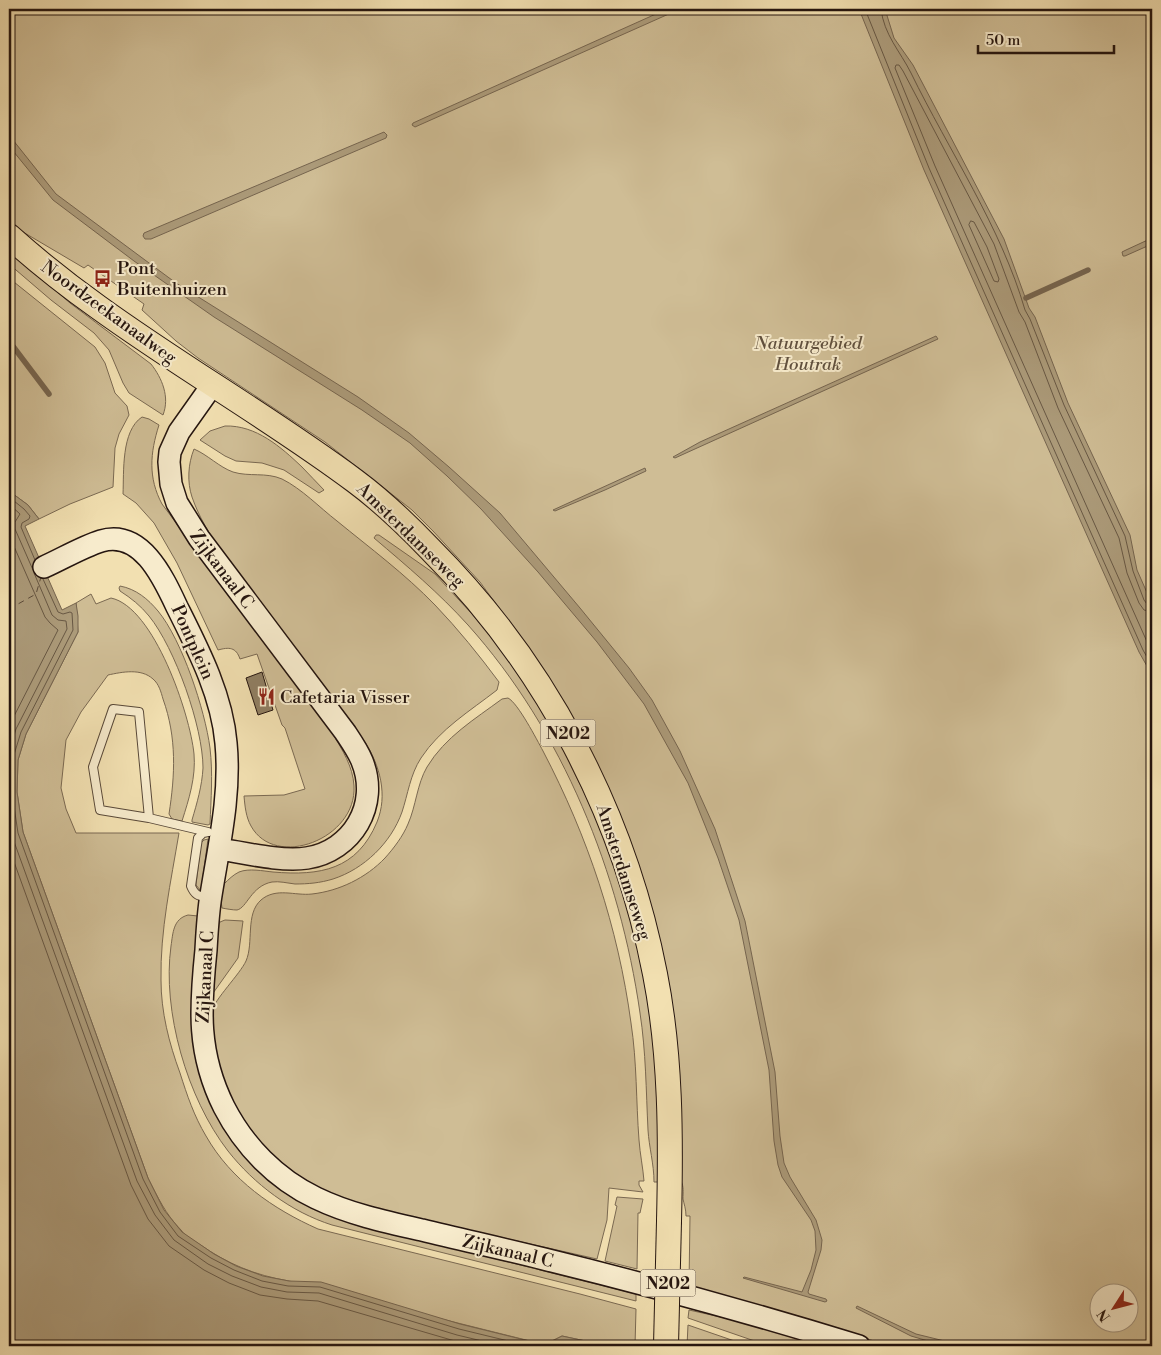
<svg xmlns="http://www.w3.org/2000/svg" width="1161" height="1355" font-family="'Libre Bodoni',serif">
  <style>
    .green { fill: #cfbd95; stroke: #7a6952; fill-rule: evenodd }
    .water { fill: #ac9b7a; stroke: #76654f }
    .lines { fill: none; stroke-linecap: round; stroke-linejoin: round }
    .shore { stroke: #685844; stroke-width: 1 }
    .stream { stroke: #76654f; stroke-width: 5.5 }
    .ferry { stroke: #5b4b3a; stroke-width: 1; stroke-dasharray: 6 5; stroke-linecap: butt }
    .building { fill: #907f63; stroke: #25150f }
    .lane-casing { stroke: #584838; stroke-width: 10 }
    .secondary-casing { stroke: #25150f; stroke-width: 24 }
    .primary-casing { stroke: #25150f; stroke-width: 26 }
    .lane { stroke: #f7ebcc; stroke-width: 8 }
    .secondary { stroke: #f7ebcc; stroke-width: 21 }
    .primary { stroke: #f2e0b1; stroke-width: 24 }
    .primary-bridge-casing { stroke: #25150f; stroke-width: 26; stroke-linecap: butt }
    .primary-bridge { stroke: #f2e0b1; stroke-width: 24 }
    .labels { text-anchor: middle; stroke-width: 4; stroke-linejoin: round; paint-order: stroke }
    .shield { fill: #f7ebcc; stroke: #645548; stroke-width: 1 }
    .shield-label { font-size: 16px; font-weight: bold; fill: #25150f }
    .poi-label { font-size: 18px; fill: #25150f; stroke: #f7ebcc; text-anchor: start }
    .street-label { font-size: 18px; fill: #25150f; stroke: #f7ebcc }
    .park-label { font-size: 18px; font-style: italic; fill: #60503e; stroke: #f7ebcc }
  </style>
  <rect width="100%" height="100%" fill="#f2e0b1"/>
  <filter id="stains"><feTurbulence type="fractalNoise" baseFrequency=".004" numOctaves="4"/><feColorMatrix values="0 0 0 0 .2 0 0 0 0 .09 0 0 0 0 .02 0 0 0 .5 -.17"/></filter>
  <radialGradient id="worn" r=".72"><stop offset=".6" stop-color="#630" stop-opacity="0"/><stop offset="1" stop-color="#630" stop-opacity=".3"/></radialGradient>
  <!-- green -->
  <path class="green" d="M9 9H1152V1346H891L689 1286 690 1216H686C686 1209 684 1204 683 1199 683 1192 684 1187 681 1181L679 1099 581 733 557 692 531 652 480 582 433 531 412 510 325 442 198 358 176 341 142 310 144 304 88 265 84 268 23 232 9 221ZM1098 1292H1128V1322H1098Z
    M9 250 70 303 151 364C162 378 170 397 163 415L129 393 123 383 109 350 94 333 51 300 9 264Z
    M9 278 95 347 105 363 115 393 127 406 129 415 119 434 115 448 113 487 70 504 39 519 28 505 9 491Z
    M142 417 149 419 159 425C150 453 148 478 162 504L333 734C342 750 353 766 354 786 357 839 275 870 251 826 246 817 245 807 244 796L284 795 305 789 285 728 282 725 257 654 240 659C236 647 229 647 218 650L177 563 154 523 136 503 123 494C124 472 121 431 142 417Z
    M225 426C256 425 281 447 302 467 309 475 317 482 324 490L319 493 284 470 262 463 236 461 225 456 200 440 210 431Z
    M194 449C208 455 219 467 233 472 249 477 266 472 282 479 302 489 319 507 337 521 370 548 405 574 435 605 458 629 479 655 499 682L497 690C470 711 440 729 421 758 410 775 408 794 402 812 391 843 364 869 333 879 320 883 308 884 295 884 287 883 279 881 272 882 251 886 247 908 237 910 233 910 227 909 222 908L221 901 224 884C229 879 233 875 239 872 249 868 263 871 273 872 320 876 357 870 377 822 388 795 380 766 365 742 330 696 295 649 260 603 236 571 205 535 192 497 187 482 188 464 194 449Z
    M376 535H379L435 574 472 614 509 658 548 719 602 829 629 910 648 994 655 1056 659 1117 658 1182H654C654 1164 649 1147 648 1130 646 1090 646 1052 640 1013 620 873 563 731 468 625 439 593 407 566 374 538Z
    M120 586C136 589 148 599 158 611 182 640 205 710 210 748 213 773 211 799 210 824L208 825 192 822V820C197 803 202 786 203 768 203 727 175 648 149 616 141 606 131 598 120 591L119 588Z
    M91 594 96 604 111 598C154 607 190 714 194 754 196 777 189 799 182 821L172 819 169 814C175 775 177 738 163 699 161 692 159 684 153 679 141 668 122 672 108 675L81 712 66 740 61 788 66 809 76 833H179C171 881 160 931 161 980 161 1012 169 1043 180 1073 187 1095 194 1116 206 1136 231 1180 273 1209 318 1229L580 1294 636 1309 635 1346H609L562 1336 552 1341 534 1342 289 1281C254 1275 228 1264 199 1244 193 1240 185 1236 181 1230 166 1215 157 1196 148 1178L23 832 17 792 18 760 26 734 78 632 76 603Z
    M508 698C518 703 537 740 543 751 588 837 618 927 631 1023 637 1062 636 1101 639 1140 640 1154 643 1168 644 1181H639V1185L643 1192 609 1188 607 1220 597 1259 379 1210C357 1204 335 1197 315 1187 280 1168 246 1135 230 1098 226 1089 224 1079 221 1070 215 1051 213 1041 212 1022 212 1019 211 1014 212 1011 214 1000 240 974 246 961 254 943 245 914 261 900 276 887 295 896 312 894 339 891 366 878 385 858 394 848 403 836 408 824 416 806 417 784 427 767 445 737 475 719 502 699Z
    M208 839 201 891 196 885 201 843 204 840Z
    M188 915 198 916 193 980 238 1147 405 1236 636 1294V1301L332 1225C291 1212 254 1184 228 1151 187 1098 162 1011 171 946 173 933 173 919 188 915Z
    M225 920 243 921 238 958 211 996 219 924 220 922Z
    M617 1197 643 1199 640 1213H638L637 1269 605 1261 617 1206 615 1205Z
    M689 1310 752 1324 828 1346H769L688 1318Z
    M688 1325 749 1346H687Z"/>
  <!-- water -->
  <path class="water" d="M667 9H680L415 127 412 125 413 123Z
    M859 9H885L894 38 913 65 1004 239 1029 308 1035 317 1068 403 1130 535 1137 570 1152 604V675L1139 652 924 170Z
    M384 132 387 135 386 138 151 239H145L143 236 144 233Z
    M9 135 56 194 176 283 358 397 409 433 449 467 500 513 580 608 629 668 652 700 680 751 715 829 745 921 775 1072 780 1136 784 1163 790 1177 816 1220 822 1240 821 1250 808 1292 809 1294 826 1299 827 1301 825 1302 743 1278 744 1277 802 1292 811 1270 816 1250 815 1231 811 1220 782 1177 778 1165 774 1141 769 1070 739 920 718 858 688 783 644 704 597 642 538 572 481 509 447 476 410 443 362 410 214 317 134 261 53 200 9 146Z
    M1152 238V244L1125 256H1123L1122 252 1126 250Z
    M936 336 938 339 675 458 673 457 700 442Z
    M645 468 646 471 605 490 555 511 553 510Z
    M9 491 28 505 39 519 25 526 62 610 76 603 78 616V632L26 734 18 760 17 792 23 832 148 1178 164 1210 182 1232 214 1254 236 1266 263 1276 289 1281 321 1282 460 1324 533 1342 552 1341 562 1336 609 1346H9Z
    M857 1306 916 1334 965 1346H945L911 1336 856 1308Z"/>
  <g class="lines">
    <!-- shore -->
    <path class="shore" d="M865 9 929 168 1143 650 1152 666
      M881 9C884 35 900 51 911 73 949 151 1001 227 1025 310L1030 319 1064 405 1125 536 1133 571 1144 600 1147 604 1152 605
      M971 221 974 222 987 247 999 279 998 282 994 281 969 225Z
      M9 497 24 509 30 516 29 519 22 523 21 527 35 560
      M9 504 20 514 15 522V529L33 570
      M9 535 45 617 50 623 58 630 9 726
      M43 579 58 612 63 614 70 612 72 613 73 630 21 732 13 758 12 793 18 833 143 1179 160 1212 178 1236 211 1258 234 1270 262 1281 288 1286 320 1287 459 1329 529 1346
      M1152 612 1144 610 1139 603 1127 573 1119 538 1058 408 1025 322 1019 312 994 244 903 71 899 65H896L895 68 935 166 1152 653
      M9 752 16 729 67 629 66 621 58 620 52 615 34 573
      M9 813 12 836 137 1181 155 1215 174 1240 208 1264 232 1276 261 1287 287 1292 319 1293 457 1335 503 1346
      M9 848 131 1185 148 1219 169 1246 204 1270 229 1283 260 1295 287 1299 318 1301 472 1346"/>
    <!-- stream -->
    <path class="stream" d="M1026 298 1088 270
      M9 341 49 394"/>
    <!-- ferry -->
    <path class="ferry" d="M9 609 36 594 41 577"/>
  </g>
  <!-- building -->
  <path class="building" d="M262 672 273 710 258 715 246 678Z"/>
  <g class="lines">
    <defs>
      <path id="lane" d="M149 818 139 712 113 709 93 767 100 810 149 818 208 832
        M208 832 203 833 198 838 191 886C195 896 199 896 209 898"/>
      <path id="secondary" d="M213 384 179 432 170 452 169 462 171 484 177 503 199 538 345 732C351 741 358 751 362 761 380 805 352 851 307 858 282 862 245 853 220 849
        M44 567C62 559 82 547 101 541 141 529 163 577 177 607 198 649 222 695 226 743 231 794 219 845 211 895 208 913 207 932 206 950 200 1008 197 1053 224 1107 244 1146 276 1179 316 1198 349 1214 386 1222 422 1230 463 1240 504 1249 544 1259 650 1285 755 1314 859 1346"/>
      <path id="primary" d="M9 236C37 261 67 285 98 307 182 368 272 419 355 481 382 501 407 525 430 549 546 665 624 814 655 974 671 1055 671 1138 669 1221"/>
    </defs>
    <!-- lane casing -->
    <use href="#lane" class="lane-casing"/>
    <!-- secondary casing -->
    <use href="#secondary" class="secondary-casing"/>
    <!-- primary casing -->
    <use href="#primary" class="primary-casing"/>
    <!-- lane -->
    <use href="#lane" class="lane"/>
    <!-- secondary -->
    <use href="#secondary" class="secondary"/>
    <!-- primary -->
    <use href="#primary" class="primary"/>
    <defs>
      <path id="primary-bridge" d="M666 1346 669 1221"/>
    </defs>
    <!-- primary-bridge casing -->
    <use href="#primary-bridge" class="primary-bridge-casing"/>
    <!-- primary-bridge -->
    <use href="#primary-bridge" class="primary-bridge"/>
  </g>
  <!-- icons -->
  <defs>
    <symbol id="bus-bare" viewBox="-9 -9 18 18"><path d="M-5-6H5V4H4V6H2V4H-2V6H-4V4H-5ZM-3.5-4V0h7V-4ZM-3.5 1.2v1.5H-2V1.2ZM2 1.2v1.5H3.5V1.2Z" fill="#8f2418" stroke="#f7ebcc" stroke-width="2.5" paint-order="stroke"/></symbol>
    <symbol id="restaurant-bare" viewBox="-9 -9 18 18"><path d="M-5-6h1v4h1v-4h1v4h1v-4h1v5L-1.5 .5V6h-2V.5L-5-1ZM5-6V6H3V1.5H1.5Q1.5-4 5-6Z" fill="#8f2418" stroke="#f7ebcc" stroke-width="2.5" paint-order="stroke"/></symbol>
  </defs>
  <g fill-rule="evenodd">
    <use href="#bus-bare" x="90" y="266" width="25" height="25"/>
    <use href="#restaurant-bare" x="254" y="684" width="25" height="25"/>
  </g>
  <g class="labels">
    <!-- shield labels -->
    <g class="shield">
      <rect x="540.5" y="719.5" width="55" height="27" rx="4"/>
      <rect x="640.5" y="1269.5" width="55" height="27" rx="4"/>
    </g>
    <g class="shield-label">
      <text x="568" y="739">N202</text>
      <text x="668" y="1289">N202</text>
    </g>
    <!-- poi labels -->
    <g class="poi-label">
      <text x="117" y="274">Pont<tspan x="117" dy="21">Buitenhuizen</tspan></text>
      <text x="280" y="703">Cafetaria Visser</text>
    </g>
    <!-- street labels -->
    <g class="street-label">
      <text transform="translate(109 312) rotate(36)" y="6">Noordzeekanaalweg</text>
      <text transform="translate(411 535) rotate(44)" y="6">Amsterdamseweg</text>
      <text transform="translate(222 569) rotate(53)" y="6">Zijkanaal C</text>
      <text transform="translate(193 642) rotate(66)" y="6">Pontplein</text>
      <text transform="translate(624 872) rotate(72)" y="6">Amsterdamseweg</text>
      <text transform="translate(205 977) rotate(-87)" y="6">Zijkanaal C</text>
      <text transform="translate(508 1251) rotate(13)" y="6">Zijkanaal C</text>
    </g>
    <!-- park labels -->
    <g class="park-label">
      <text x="808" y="349">Natuurgebied<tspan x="808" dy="21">Houtrak</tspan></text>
    </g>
  </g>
  <!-- margin -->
  <rect width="1161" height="1355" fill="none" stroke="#f2e0b1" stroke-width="30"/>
  <rect x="10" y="10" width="1141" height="1335" fill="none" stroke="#25150f" stroke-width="2.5"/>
  <rect x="15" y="15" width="1131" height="1325" fill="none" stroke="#25150f"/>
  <!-- north arrow -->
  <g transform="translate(1114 1308) rotate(234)"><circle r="24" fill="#f7ebcc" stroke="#a39580"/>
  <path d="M0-4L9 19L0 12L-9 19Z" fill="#8f2418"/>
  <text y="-8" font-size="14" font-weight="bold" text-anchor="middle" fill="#25150f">N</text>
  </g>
  <!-- scale -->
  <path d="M978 45v8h136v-8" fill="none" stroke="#25150f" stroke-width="2.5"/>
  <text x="986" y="45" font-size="15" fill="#25150f" stroke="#f7ebcc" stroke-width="4" paint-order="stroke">50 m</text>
  <rect width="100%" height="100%" filter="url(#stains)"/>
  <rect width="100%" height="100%" fill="url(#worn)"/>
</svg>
